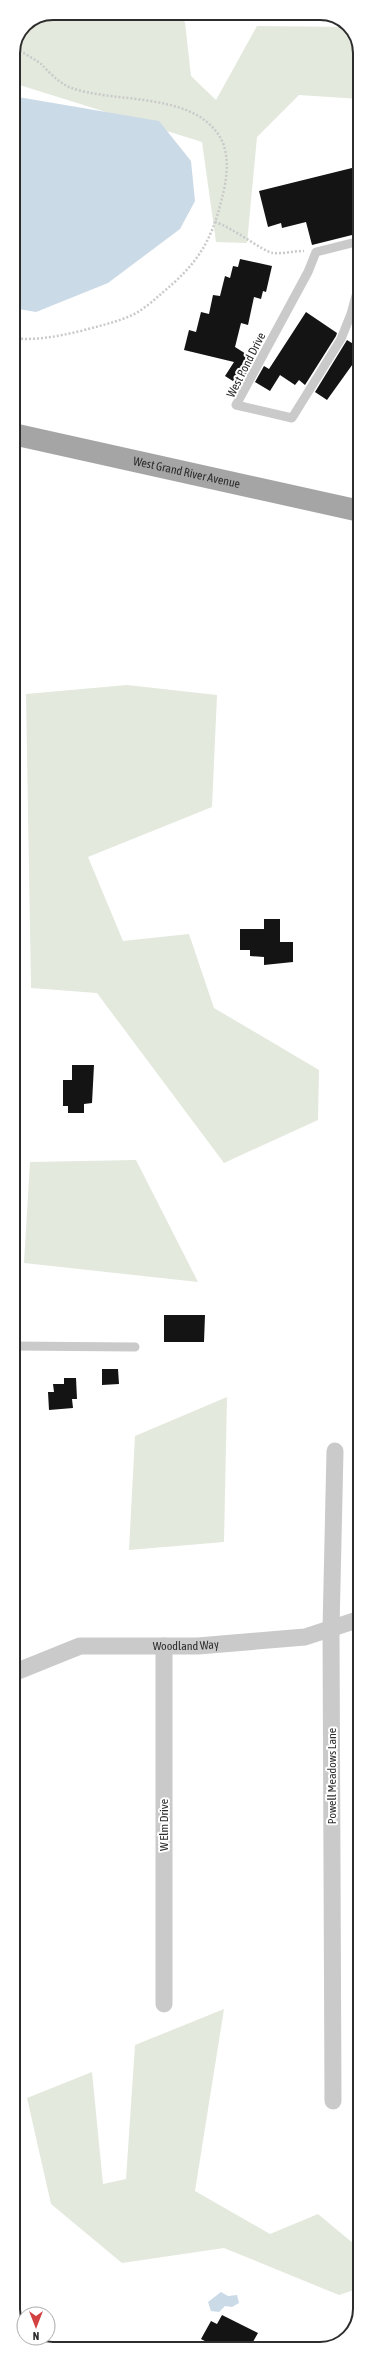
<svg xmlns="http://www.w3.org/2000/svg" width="373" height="2362" font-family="'Asap Condensed',sans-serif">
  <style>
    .green { fill: #e3e9dd }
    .water { fill: #cbdae7 }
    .building { fill: #141414 }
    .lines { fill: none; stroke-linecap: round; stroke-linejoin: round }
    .path { stroke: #cacaca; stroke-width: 2.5; stroke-dasharray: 2 2; stroke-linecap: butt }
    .service { stroke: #cacaca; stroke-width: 9 }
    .minor { stroke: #cacaca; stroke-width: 17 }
    .primary { stroke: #a5a5a5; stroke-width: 22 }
    .labels { text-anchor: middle; stroke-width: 4; stroke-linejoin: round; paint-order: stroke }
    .street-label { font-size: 12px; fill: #2d2d2d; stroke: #fff }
    .rim { fill: none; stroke: #2d2d2d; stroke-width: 2 }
  </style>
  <rect width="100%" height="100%" fill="#fff"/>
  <!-- green -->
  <path class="green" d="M53 13H168L185 22 191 76 216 100 257 26 349 27 360 48V99L299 95 257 137 247 243 216 242 202 142 13 83V53L25 25Z
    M127 685 217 695 212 807 88 857 123 941 189 934 214 1008 319 1070 318 1120 224 1163 97 993 31 988 26 694Z
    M136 1160 198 1282 24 1263 30 1162Z
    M227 1397 224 1542 129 1550 135 1436Z
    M224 2009 195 2191 270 2234 318 2214 360 2249V2288L339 2295 224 2248 122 2263 51 2204 27 2098 92 2072 103 2184 126 2179 135 2045Z"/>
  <!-- water -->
  <path class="water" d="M18 97 159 121 191 161 195 201 180 229 108 283 36 312 13 308V98Z
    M221 2292 228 2296 237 2295 239 2303 232 2307 225 2306 219 2312 211 2311 208 2302Z"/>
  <!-- building -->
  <path class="building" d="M360 166V233L312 245 306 222 282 228 281 223 268 227 259 191Z
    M240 259 272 266 266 292 263 291 261 299 254 297 248 325 241 323 235 347 254 359 245 376 242 374 236 383 225 376 234 362 184 350 189 330 196 332 201 312 209 314 213 295 220 296 225 276 230 278 233 266 238 267Z
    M306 312 337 333 336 336 305 385 299 380 295 385 280 375 270 391 255 382 264 366 269 369Z
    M347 340 360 348V354L327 400 315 392Z
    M264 919H280V942H293V962L264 965V957L250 956V950H240V929H264Z
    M72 1065H94L92 1103 84 1104V1113H68V1106H63V1080H72Z
    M164 1315H205L204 1342H164Z
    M102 1369H118L119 1384 102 1385Z
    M64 1378H76L77 1399H72L73 1408 49 1410 48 1392H54L53 1384H64Z
    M222 2315 258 2333 249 2349H220L201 2339 211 2321 217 2324Z"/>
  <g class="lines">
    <!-- path -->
    <path class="path" d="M215 222C232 227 262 251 273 253 282 254 293 251 304 251
      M13 338C37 341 58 336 81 331 98 326 114 323 130 316 142 311 153 301 162 293 197 264 211 243 222 198 227 179 231 152 218 134 188 91 113 104 69 87 58 82 49 72 41 64 33 58 24 53 15 49"/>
    <!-- service -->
    <path class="service" d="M360 241 316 252 308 272 236 405 292 418 341 339 351 314 360 281
      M13 1346 135 1347"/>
    <!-- minor -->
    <g class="minor">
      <path d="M164 1646V2004"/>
      <path id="s1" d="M13 1673 80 1646H198L305 1637 360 1619"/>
      <path d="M333 2101 331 1629 335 1451"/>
    </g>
    <!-- primary -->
    <path class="primary" id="s2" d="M13 434 360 511"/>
  </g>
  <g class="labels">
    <!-- street labels -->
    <g class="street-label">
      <text transform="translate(246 365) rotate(-63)" y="4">West Pond Drive</text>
      <text dy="4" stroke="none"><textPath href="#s2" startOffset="178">West Grand River Avenue</textPath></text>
      <text dy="4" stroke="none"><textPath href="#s1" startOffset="178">Woodland Way</textPath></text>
      <text transform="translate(332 1776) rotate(-90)" y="4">Powell Meadows Lane</text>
      <text transform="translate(164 1825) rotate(-90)" y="4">W Elm Drive</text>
    </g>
  </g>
  <!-- crop -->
  <path d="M0 0H373V2362H0ZM53 20H320A33 33 0 0 1 353 53V2309A33 33 0 0 1 320 2342H53A33 33 0 0 1 20 2309V53A33 33 0 0 1 53 20Z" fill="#fff" fill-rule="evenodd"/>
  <path class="rim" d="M53 20H320A33 33 0 0 1 353 53V2309A33 33 0 0 1 320 2342H53A33 33 0 0 1 20 2309V53A33 33 0 0 1 53 20Z"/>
  <!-- north arrow -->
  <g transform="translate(36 2326) rotate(180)"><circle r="19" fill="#ffffff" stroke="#ababab"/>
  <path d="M0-3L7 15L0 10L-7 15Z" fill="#d24243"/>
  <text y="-6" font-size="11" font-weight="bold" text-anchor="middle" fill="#2d2d2d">N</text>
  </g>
</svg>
